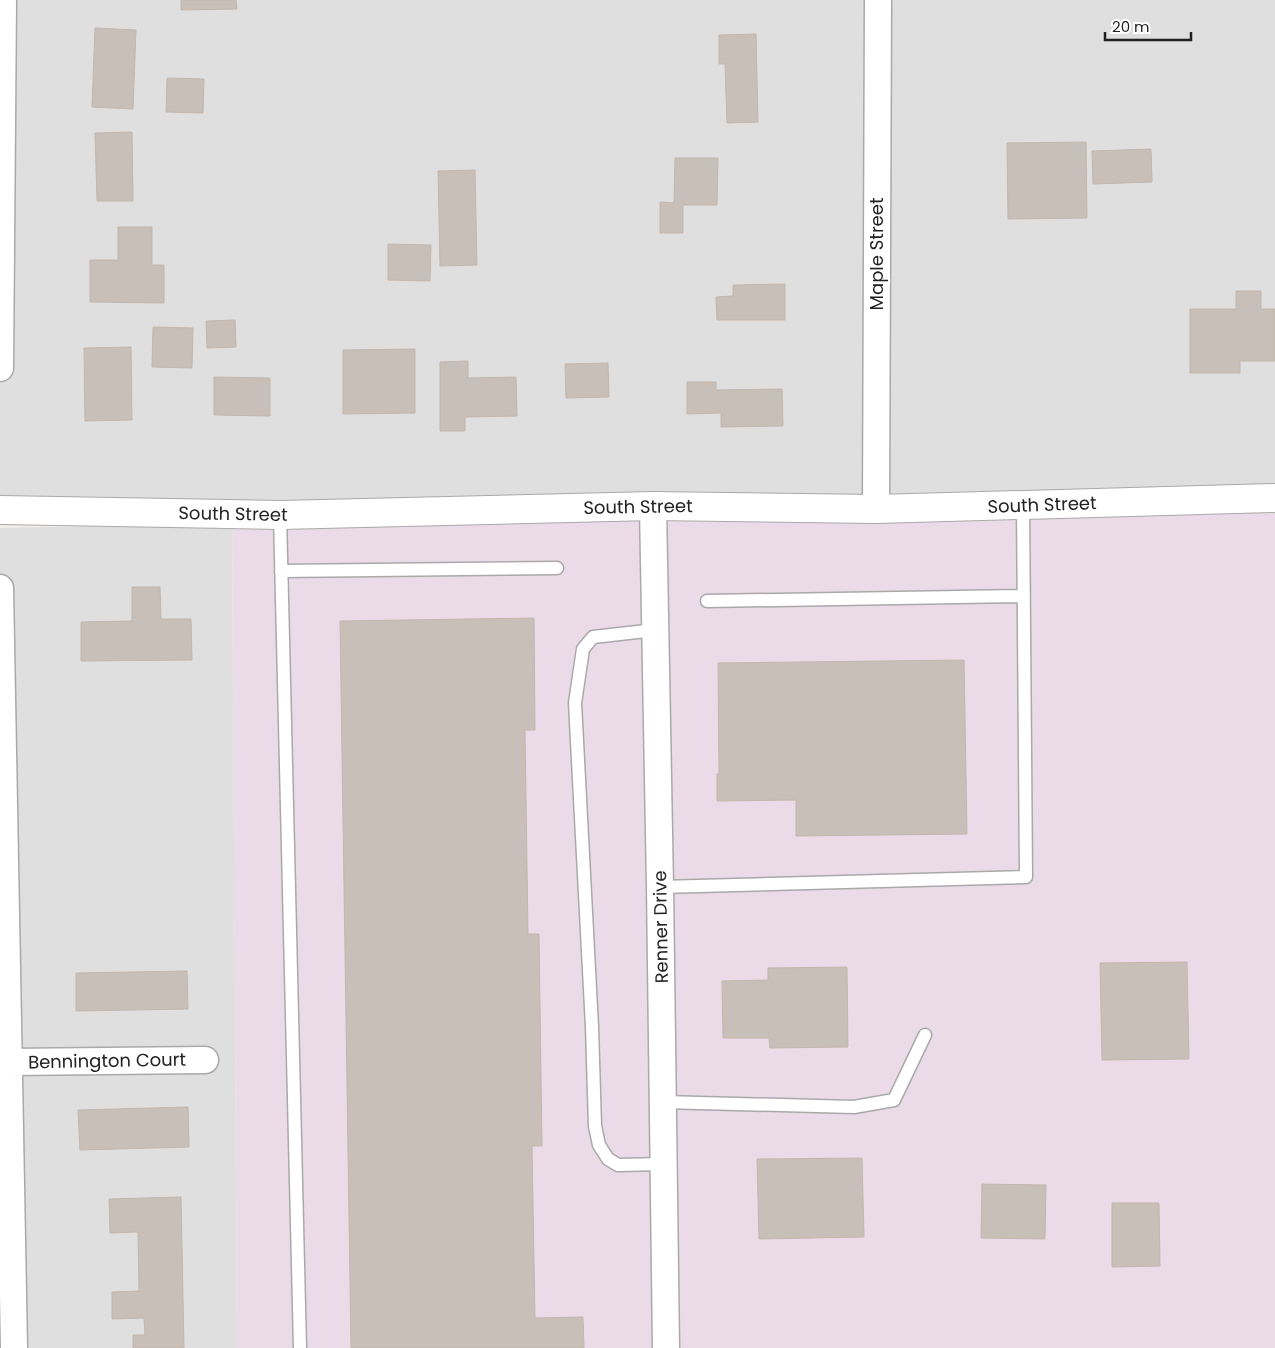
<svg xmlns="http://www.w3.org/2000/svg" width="1275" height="1348" font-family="Poppins,sans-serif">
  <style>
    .residential { fill: #e0dfdf }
    .industrial { fill: #ebdbe8 }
    .building { fill: #c7bfb8; stroke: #c4b6ab }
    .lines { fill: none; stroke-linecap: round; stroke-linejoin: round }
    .service-casing { stroke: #a9a9a9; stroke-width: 15 }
    .minor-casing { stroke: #a9a9a9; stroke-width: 29 }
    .tertiary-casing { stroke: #a9a9a9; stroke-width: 30 }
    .service { stroke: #fff; stroke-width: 12 }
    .minor { stroke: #fff; stroke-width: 26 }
    .tertiary { stroke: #fff; stroke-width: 28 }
    .labels { text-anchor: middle; stroke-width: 4.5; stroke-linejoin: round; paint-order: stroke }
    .street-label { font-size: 18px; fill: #222; stroke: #fff }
  </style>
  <rect width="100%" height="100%" fill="#f2efe9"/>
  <!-- residential -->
  <path class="residential" d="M0 0H1275V485L0 513Z
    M232 523 237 1348H0V528Z"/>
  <!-- industrial -->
  <path class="industrial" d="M1275 502V1348H237L232 523Z"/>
  <!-- building -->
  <path class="building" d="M181 0H236L237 9 181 10Z
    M95 28 136 30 133 109 92 107Z
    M756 34 758 122 727 123 725 64H719V35Z
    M167 78 204 79 203 113 166 112Z
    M132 132 133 201H97L95 133Z
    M1086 142 1087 218 1008 219 1007 143Z
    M1151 149 1152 182 1093 184 1092 151Z
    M675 158H718L717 205H683V233H660V202L674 203Z
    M475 170 477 265 440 266 438 171Z
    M118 227H152V265H164V303L90 302V260H118Z
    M388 244 431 245 430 281 388 280Z
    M785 284V320H717L716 297 733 296V285Z
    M1236 291H1261V309H1275V361H1240V373H1190V309H1236Z
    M235 320 236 347 207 348 206 321Z
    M153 327 193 328 192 368 152 367Z
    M131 347 132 420 85 421 84 348Z
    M415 349V413L343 414V350Z
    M468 361V378L516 377 517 416 465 417V431H440V362Z
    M608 363 609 397 566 398 565 364Z
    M214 377 270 378V416L214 415Z
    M687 382H716V390L782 389 783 426 721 427V413L687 414Z
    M132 587H160L161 619H191L192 660 81 661V622L132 621Z
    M534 618 535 730H525L528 934H539L542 1146H532L535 1318 583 1317 584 1348H351L340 621Z
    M964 660 967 834 796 836V800L717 801V774H719L718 663Z
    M1187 962 1189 1059 1102 1060 1100 963Z
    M847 967 848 1047 770 1048 769 1038H723L722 981 768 980V968Z
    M187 971 188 1009 76 1011V973Z
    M188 1107 189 1147 80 1150 78 1110Z
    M862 1158 864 1237 759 1239 757 1159Z
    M982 1184 1046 1185 1045 1239 981 1238Z
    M181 1197 184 1348H133V1335H145L144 1318 112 1319V1292L139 1291 138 1232 110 1233 109 1199Z
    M1112 1203H1159L1160 1266 1112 1267Z"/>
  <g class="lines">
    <defs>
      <path id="service" d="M280 515 300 1348
        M281 571 557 568
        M707 601 1024 596
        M655 630 593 637 583 649 575 703 592 1027 595 1126 599 1145 608 1159 618 1165 664 1164
        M660 887 1026 877 1023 505
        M663 1102 854 1107 894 1100 925 1035"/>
      <path id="minor" d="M0 368 3 0
        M653 506 660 887 666 1348
        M876 509 878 0
        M0 588 14 1348
        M8 1062 205 1060"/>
      <path id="tertiary" d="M0 510 280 515 653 506 876 509 1275 498"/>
    </defs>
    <!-- service casing -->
    <use href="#service" class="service-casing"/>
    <!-- minor casing -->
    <use href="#minor" class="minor-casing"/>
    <!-- tertiary casing -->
    <use href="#tertiary" class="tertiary-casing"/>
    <!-- service -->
    <use href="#service" class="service"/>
    <!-- minor -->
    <use href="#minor" class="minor"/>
    <!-- tertiary -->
    <use href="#tertiary" class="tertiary"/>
  </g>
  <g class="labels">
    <!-- street labels -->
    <g class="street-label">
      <text transform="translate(877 254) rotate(-90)" y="6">Maple Street</text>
      <text transform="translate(1042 505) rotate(-2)" y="6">South Street</text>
      <text transform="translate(638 507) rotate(-1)" y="6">South Street</text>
      <text transform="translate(233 514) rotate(1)" y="6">South Street</text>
      <text transform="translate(661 927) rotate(-91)" y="6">Renner Drive</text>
      <text transform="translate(107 1061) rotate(-1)" y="6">Bennington Court</text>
    </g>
  </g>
  <!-- scale -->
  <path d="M1105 32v8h86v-8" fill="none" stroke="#222222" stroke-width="2.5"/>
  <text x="1112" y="32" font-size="15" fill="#222222" stroke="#ffffff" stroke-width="4" paint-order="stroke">20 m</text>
</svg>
